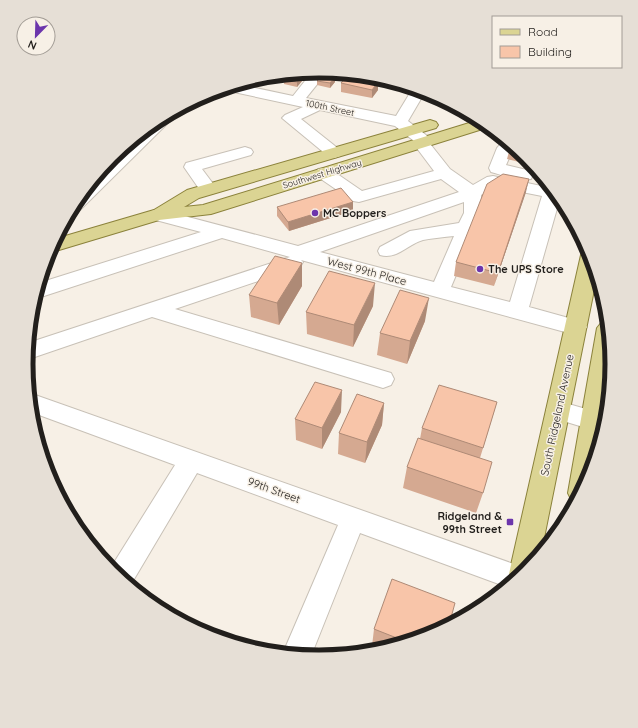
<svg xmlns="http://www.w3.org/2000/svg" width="638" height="728" font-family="Quicksand,sans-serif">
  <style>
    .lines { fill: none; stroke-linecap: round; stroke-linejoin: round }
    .minor-casing { stroke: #c8c1b7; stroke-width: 2 }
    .major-casing { stroke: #8b823b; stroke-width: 2 }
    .minor { fill: #fff; fill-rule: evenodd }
    .major { fill: #dbd493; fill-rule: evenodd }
    .wall { fill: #d5a991 }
    .shaded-wall { fill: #ae8a76 }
    .building { fill: #f8c5a9; stroke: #ae8a76 }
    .poi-dot { fill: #6c35ac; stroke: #f7f0e6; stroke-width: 1.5 }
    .labels { text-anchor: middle; stroke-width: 3; stroke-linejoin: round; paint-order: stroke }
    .far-street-label { font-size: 9px; fill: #221f1c; stroke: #f7f0e6 }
    .poi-label { font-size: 11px; font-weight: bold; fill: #221f1c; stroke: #f7f0e6; text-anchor: start }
    .street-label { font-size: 11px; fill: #221f1c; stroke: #f7f0e6 }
    .rim { fill: none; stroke: #221f1c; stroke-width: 5 }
  </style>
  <rect width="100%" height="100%" fill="#f7f0e6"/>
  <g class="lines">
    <defs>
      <path id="minor" d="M319 71 327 72 306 98 396 116 413 88 425 92 408 121 431 139 433 142 431 145 450 169 473 185 487 177 493 176 551 188 560 198 529 307 583 322 587 327 583 332 576 335 301 260 303 262 300 267 175 309 391 373 394 379 391 385 383 388 152 317 26 360 28 343 290 257 222 238 44 296 35 297 39 283 201 232 152 219 149 215 152 211 158 209 298 246 459 192 441 179 359 202 353 201 318 177 316 173 318 169 324 168 330 169 362 191 434 171 413 143 414 141 395 126 320 110 301 119 340 150 342 153 340 156 334 158 328 156 282 118 285 115 303 107 229 91 223 88 237 84 293 96 312 72ZM496 187 542 196 510 302 451 287 482 213 481 195ZM464 202V213L459 223 410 231 380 247 378 251 380 255C397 260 408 244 423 240 433 238 444 237 454 236L434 282 320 252Z
        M176 110 178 113 175 116 77 213 69 214 76 201 99 172 137 137 156 120Z
        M505 139 514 147 506 165 531 171 533 175 531 179C519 182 503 175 491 172L489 168 497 148Z
        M245 147 251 149 253 152 251 155 202 169 217 189 214 193 208 194 202 193 184 167 186 163Z
        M29 393 38 396 528 569 507 587 360 533 311 656 283 653 338 525 197 473 130 586 110 569 175 465 31 412Z
        M558 401 607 415 603 433 550 417 546 410 550 403Z"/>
      <path id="major" d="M430 120 436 122 438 125 436 128 199 198 184 207 203 205 479 120 489 127 211 214 159 220 59 250 49 251 55 239 154 210 187 190Z
        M588 249 597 275 541 553 526 571 513 582 509 574 581 255 584 251Z
        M608 320 612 364 603 433 590 476 576 502 572 501 568 493 597 328 601 323Z"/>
    </defs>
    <!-- minor casing -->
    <use href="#minor" class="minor-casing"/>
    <!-- major casing -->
    <use href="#major" class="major-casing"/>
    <!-- minor -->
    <use href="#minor" class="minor"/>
    <!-- major -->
    <use href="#major" class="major"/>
  </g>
  <!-- wall -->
  <path class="wall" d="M348 74 376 77 382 78 378 83V90L372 98 341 92V83L348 76Z
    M284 80 302 81 297 87 284 84Z
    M317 81 335 82 330 88 317 85Z
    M511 144 526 157 529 160 520 158 519 162 507 159Z
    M526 192 494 286 454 276 456 262Z
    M353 202V211L289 231 277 216V207Z
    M302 263V286L279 325 251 317 249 295Z
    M373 306 353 347 307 334 306 312Z
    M425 321 407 364 377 355 380 333Z
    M497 402 480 458 483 493 476 513 403 488 407 467 420 439 422 428Z
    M384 403 382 425 365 463 338 454 339 433Z
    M341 412 322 449 296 440 295 419Z
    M374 629 431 635 382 650 372 646Z"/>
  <!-- shaded-wall -->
  <path class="shaded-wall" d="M302 76V81L297 87V82Z
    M335 77V82L330 88V83Z
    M378 77 382 78 378 83V90L372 98V90L378 82Z
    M529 179 526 192 494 286 498 273Z
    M353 202V211L289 231 288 222Z
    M302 263V286L279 325 277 303Z
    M375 283 373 306 353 347 354 325Z
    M429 298 425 321 407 364 410 341Z
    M342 390 341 412 322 449V428Z
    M384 403 382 425 365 463 367 442Z"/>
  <!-- building -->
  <path class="building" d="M288 74H289L302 76 297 82 284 80Z
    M322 75 335 77 330 83 317 81Z
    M347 76 378 82 372 90 341 83Z
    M503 174 529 179 498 273 456 262 487 184Z
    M341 188 353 202 288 222 277 207Z
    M275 256 302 263 277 303 249 295Z
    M329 271 375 283 354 325 306 312Z
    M400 290 429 298 410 341 380 333Z
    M315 382 342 390 322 428 295 419Z
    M439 385 497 402 483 448 422 428Z
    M357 394 384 403 367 442 339 433Z
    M418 438 492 462 483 493 407 467Z
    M392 579 455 603 449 625 431 635 407 642 374 629Z"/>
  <!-- markers -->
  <g class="poi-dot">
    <circle cx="315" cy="213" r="4"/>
    <circle cx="480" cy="269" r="4"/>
    <rect x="506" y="518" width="8" height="8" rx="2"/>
  </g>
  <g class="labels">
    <!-- far-street labels -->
    <g class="far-street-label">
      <text transform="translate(330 108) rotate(12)" y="3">100th Street</text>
      <text transform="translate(322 174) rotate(-17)" y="3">Southwest Highway</text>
    </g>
    <!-- poi labels -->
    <g class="poi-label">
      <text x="323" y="217">MC Boppers</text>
      <text x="488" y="273">The UPS Store</text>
      <text x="502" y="520" text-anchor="end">Ridgeland &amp;<tspan x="502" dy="13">99th Street</tspan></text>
    </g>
    <!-- street labels -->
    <g class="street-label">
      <text transform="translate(367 271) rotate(15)" y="4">West 99th Place</text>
      <text transform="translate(557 415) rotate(-78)" y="4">South Ridgeland Avenue</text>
      <text transform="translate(274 490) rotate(20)" y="4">99th Street</text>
    </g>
  </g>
  <!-- crop -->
  <path d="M0 0H638V728H0ZM33 364a286 286 0 1 1 572 0a286 286 0 1 1-572 0Z" fill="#e6dfd6" fill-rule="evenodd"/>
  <path class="rim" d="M33 364a286 286 0 1 1 572 0a286 286 0 1 1-572 0Z"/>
  <!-- legend -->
  <rect x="492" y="16" width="130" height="52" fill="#f7f0e6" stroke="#a29c95"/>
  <rect x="500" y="29" width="20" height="6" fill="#dbd493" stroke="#a29c95"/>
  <text x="528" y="36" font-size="12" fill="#221f1c">Road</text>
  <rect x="500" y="46" width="20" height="12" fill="#f8c5a9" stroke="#a29c95"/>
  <text x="528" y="56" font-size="12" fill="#221f1c">Building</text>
  <!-- north arrow -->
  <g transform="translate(36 36) rotate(203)"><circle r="19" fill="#f7f0e6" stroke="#a29c95"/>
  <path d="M0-3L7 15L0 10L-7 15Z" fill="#6c35ac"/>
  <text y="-6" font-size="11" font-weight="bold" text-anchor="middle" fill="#221f1c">N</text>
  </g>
</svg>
